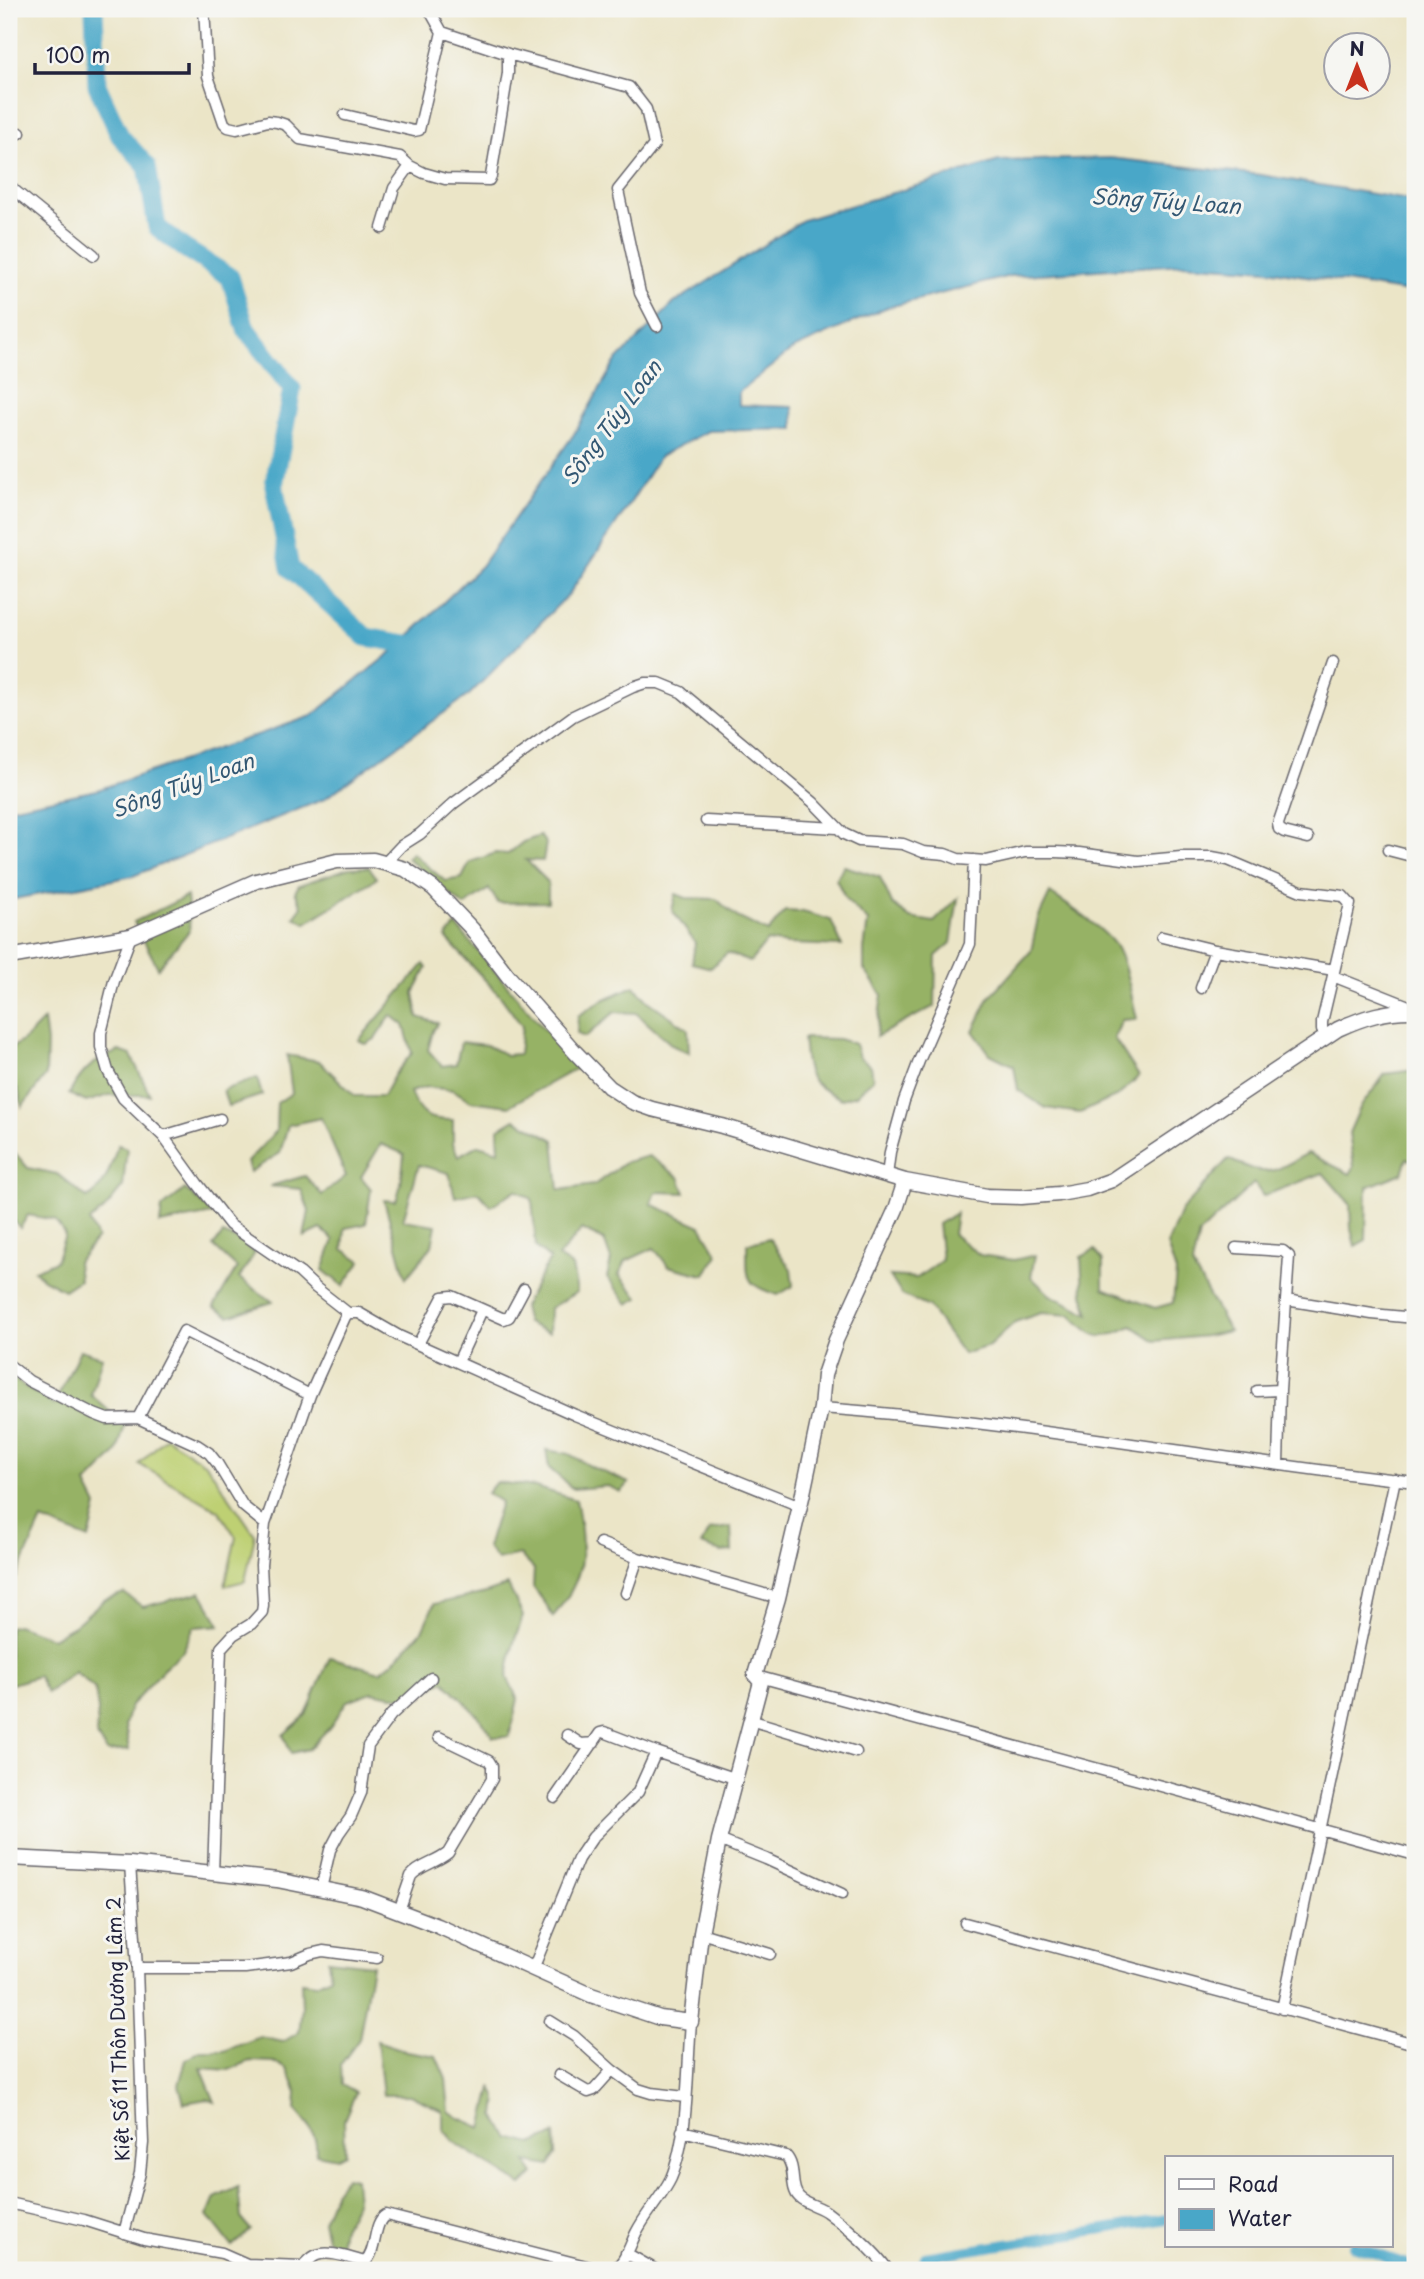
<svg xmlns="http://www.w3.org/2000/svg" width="1424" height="2279" font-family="'Playpen Sans',sans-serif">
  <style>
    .green { fill: #bed073; stroke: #707957; stroke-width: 2 }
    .forest { fill: #96b265; stroke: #5c6a50; stroke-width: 2 }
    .water { fill: #49a7c8; stroke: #366482; stroke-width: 2 }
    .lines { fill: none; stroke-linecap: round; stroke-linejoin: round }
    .canal { stroke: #49a7c8; stroke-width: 10 }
    .river { stroke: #49a7c8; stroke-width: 19 }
    .minor-casing { stroke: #68666c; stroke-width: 13 }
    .tertiary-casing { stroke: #68666c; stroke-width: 17 }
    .minor { stroke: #fff; stroke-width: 10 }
    .tertiary { stroke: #fff; stroke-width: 14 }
    .labels { text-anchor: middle; stroke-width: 6; stroke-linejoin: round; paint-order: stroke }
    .street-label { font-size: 19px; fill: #22223b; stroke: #f6f6f2 }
    .water-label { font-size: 21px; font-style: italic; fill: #325773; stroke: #f6f6f2 }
  </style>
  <rect width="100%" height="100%" fill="#f6f6f2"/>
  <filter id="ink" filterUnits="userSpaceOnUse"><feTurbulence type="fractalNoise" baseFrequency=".0143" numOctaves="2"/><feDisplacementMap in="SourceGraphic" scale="14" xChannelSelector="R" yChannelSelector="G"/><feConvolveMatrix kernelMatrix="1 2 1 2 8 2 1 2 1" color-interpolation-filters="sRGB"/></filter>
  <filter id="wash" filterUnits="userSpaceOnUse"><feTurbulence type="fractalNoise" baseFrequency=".00686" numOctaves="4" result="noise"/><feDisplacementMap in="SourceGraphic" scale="28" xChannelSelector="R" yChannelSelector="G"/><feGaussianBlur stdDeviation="1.57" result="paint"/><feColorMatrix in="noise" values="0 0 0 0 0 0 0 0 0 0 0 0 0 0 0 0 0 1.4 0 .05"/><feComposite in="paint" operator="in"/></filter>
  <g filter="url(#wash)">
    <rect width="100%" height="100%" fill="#ebe5c7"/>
    <!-- green -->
    <path class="green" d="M166 1437 207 1465 255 1535 245 1581 225 1586 236 1537 219 1511 139 1464Z"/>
    <!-- forest -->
    <path class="forest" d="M540 836 546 843 543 861 526 860 548 882V902L498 903 489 889 464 906 407 858 412 853 445 881 462 878 470 862 496 853 508 854 523 842Z
      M844 866 880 877 892 904 910 918 934 922 958 898 951 943 936 956 935 1006 876 1037 882 995 864 969V949L868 921 846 900 836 879Z
      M369 867 377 878 306 923 294 917 302 906 295 892 299 885 349 868Z
      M1050 893C1069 906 1102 927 1115 945 1126 962 1132 999 1137 1019L1122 1020 1114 1038 1139 1076 1118 1096 1080 1113 1046 1108 1018 1090 1014 1066 990 1054 973 1031 989 998 1031 951 1038 918Z
      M676 894 686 898 716 899 737 917 768 932 785 911 803 912 831 920 842 946 788 944 767 941 750 962 727 953 711 968 692 963 695 943 672 910Z
      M187 896 190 930 158 968 134 922Z
      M456 925 577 1068 509 1106 471 1101 453 1090 426 1087 410 1092C420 1117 427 1120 453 1120V1143L458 1156 478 1145 499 1151 498 1129 515 1119 554 1140 559 1190 594 1185 626 1162 649 1156 679 1177 685 1193 656 1192 651 1204 701 1226 718 1255 704 1275 668 1266 654 1248 626 1261 619 1275 639 1298 628 1304 607 1277 611 1260 604 1240 582 1229 558 1257 572 1266 577 1292 550 1308 549 1333 527 1323 523 1307 550 1259 536 1247 532 1199 516 1190 491 1206 478 1192 455 1197 449 1173 419 1165 403 1220 436 1225 432 1246 406 1278 384 1200 396 1201 401 1184 404 1154 381 1144 361 1177 371 1189 366 1224 345 1228 343 1249 361 1261 343 1286 323 1270 334 1240 321 1229 304 1237 309 1211 301 1189 270 1186 305 1176 322 1195 346 1176 321 1118 288 1125 280 1153 250 1172 247 1162 276 1131 277 1103 292 1093 287 1055 319 1061 355 1096H383L395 1074 412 1053 404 1025 391 1015 375 1039 366 1044 359 1040 424 964 427 968 414 993 418 1017 438 1023 433 1031 428 1050 442 1066 456 1064 461 1042 486 1045 506 1055 519 1054 522 1026 500 996 446 938Z
      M634 986 648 1001 688 1029 689 1053 673 1046 636 1013 615 1012 585 1037 577 1034 578 1016 601 1001Z
      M44 1020 47 1042 46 1075 22 1107 18 1089 9 1081V1050L26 1038Z
      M803 1038 839 1039 855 1044 859 1057 871 1066 873 1079 856 1095 842 1099C805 1082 807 1076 803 1038Z
      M119 1051 131 1055 150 1095H109L86 1102 69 1094C84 1068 92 1062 119 1051Z
      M1415 1070V1163L1407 1158 1402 1173 1367 1187 1366 1240 1355 1246 1351 1229 1350 1204 1323 1173 1263 1196 1254 1183 1199 1234 1192 1265 1229 1331 1206 1336 1155 1341 1132 1326C1098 1341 1097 1341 1071 1315L1041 1313 1015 1322 989 1346 963 1354 929 1307 902 1295 890 1276 917 1278 942 1260 938 1224 956 1213 953 1234 980 1255 1014 1260 1035 1255 1031 1277 1050 1295 1089 1314 1083 1294 1081 1257 1095 1250 1103 1261V1288L1155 1308 1173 1303 1176 1272 1167 1245 1181 1211 1228 1159C1270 1178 1269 1174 1308 1153L1350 1174 1354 1167 1349 1133 1360 1108 1385 1074Z
      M257 1078 262 1095 228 1106 223 1090Z
      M118 1145 127 1148 123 1186 104 1210 89 1221 97 1238 77 1262 79 1280 64 1290 43 1279 34 1270 56 1261 65 1235 55 1220 28 1215 20 1228 9 1214V1146L28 1168 57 1174 87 1198C106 1188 111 1165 118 1145Z
      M185 1189 213 1214 160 1224 162 1208Z
      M223 1234 243 1242 255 1253 239 1278 273 1302 229 1316 214 1307 237 1268 213 1246Z
      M769 1238 791 1269 793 1286 778 1295C742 1284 748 1278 747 1244Z
      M80 1350 102 1357 91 1395 125 1425 117 1452 86 1484 97 1506 89 1539 42 1520 15 1580 9 1572V1522L12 1510 9 1508V1376L54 1405Z
      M546 1450 569 1454 592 1467 629 1483 621 1492 608 1486 573 1489 549 1468Z
      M496 1482 536 1487 576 1500C582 1528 587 1563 572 1589 567 1599 559 1608 553 1617L547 1606 533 1587 534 1569 520 1555 497 1560 487 1547 501 1502 487 1493Z
      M731 1527 732 1551 721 1552 701 1545 710 1530Z
      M508 1585 523 1616 513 1645 507 1677 518 1699 509 1737H493L479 1717 444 1681 407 1699 372 1692 347 1701 330 1727 309 1749 291 1753 283 1735 306 1715 330 1657 380 1672 395 1660 422 1631 434 1604 486 1593Z
      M201 1592 220 1625 194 1627 183 1651 167 1665 130 1707 125 1725 129 1750 107 1752 96 1735 98 1710 95 1689 75 1672 47 1693 38 1676 9 1685V1627L17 1625 52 1638 74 1626 104 1600 124 1593 143 1607Z
      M328 1960 372 1965 359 2039 341 2064 342 2084 356 2092 344 2120 345 2154 337 2158 316 2154C318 2135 308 2124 296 2110L297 2092 287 2069 274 2062 250 2061 229 2070 201 2068 215 2102 207 2099 184 2103 179 2085 186 2060 200 2051H224L260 2037 283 2042 299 2032 302 2008 301 1982 316 1984 330 1977Z
      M377 2041 407 2051 436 2056 446 2079 449 2111 457 2117 482 2128 492 2088 497 2098 495 2116 509 2138 532 2144 555 2134 556 2153 550 2166 526 2162 534 2174 522 2185 454 2142 443 2129V2111L410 2095H383Z
      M346 2177 355 2179 357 2202 343 2228 340 2246 327 2239 323 2221 335 2192Z
      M238 2187 241 2218 251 2230 232 2246 208 2215 215 2198Z"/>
    <!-- water -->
    <path class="water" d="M1110 158 1261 175 1415 201V293L1267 270 1183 264 1010 276 885 308 793 349 739 392V405L793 407 794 429 708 431 660 456 629 505 569 594 470 694 324 799 133 876 9 900V808L97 790 312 716 395 649 481 566 574 434 615 362 674 303 803 220 999 161Z"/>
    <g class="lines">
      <!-- canal -->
      <path class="canal" d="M1353 2246 1415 2267
        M921 2270 925 2257 1167 2219"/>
      <!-- river -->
      <path class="river" d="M94 9 97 85 120 136 147 166 157 227 184 248 230 277 246 329 292 389 274 485 290 568 366 637 424 647"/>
    </g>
  </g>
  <g filter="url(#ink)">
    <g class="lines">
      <defs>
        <path id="minor" d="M204 9 208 76 224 123 228 127 237 129 268 121 277 122 286 125 300 139 400 157 410 166 424 173 445 179 489 180 491 176 508 73V54
          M442 32 508 54 629 87 646 109 654 145 618 190 640 293 657 326
          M345 115 414 131 419 130 442 32 429 9
          M9 133H20
          M9 186 94 255
          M382 228 394 188 410 166
          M706 821 837 828
          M1308 838 1284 832 1279 829 1278 824 1333 663
          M1388 850 1415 857
          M385 863 401 846 420 834 454 803 573 716 633 687 645 683H659L681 692 813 802 844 834 859 841 903 844 923 852 945 854 958 859 986 861 1025 852H1055L1079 853 1138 861 1181 857H1212L1228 860 1301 891 1343 896 1350 904 1322 1022V1030L1327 1038
          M131 936 114 981 101 1033V1047L108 1071 123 1098 163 1136 197 1183 230 1225 300 1273 316 1288 348 1313H359L399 1336 575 1415 800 1506
          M1162 937 1215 950 1334 970
          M1333 976 1406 1005 1411 1011
          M1201 988 1215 950
          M163 1136 220 1119
          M887 1176 890 1152 904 1101 919 1061 970 944 974 860
          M1236 1248 1283 1251 1289 1256 1280 1390 1257 1391
          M1286 1300 1372 1314 1415 1318
          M418 1344 443 1297 452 1296 504 1319 509 1317 524 1289
          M458 1362 482 1310
          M9 1365 29 1381 94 1414 107 1419 138 1418 197 1445 209 1453 217 1463 243 1506 265 1524
          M821 1408C1020 1422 1217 1460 1415 1482
          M138 1418 184 1331 310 1395
          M1278 1464 1280 1390
          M600 1543 638 1558 778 1598
          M626 1593 638 1558
          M756 1676 1415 1855
          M750 1720 856 1752
          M567 1735 581 1744 594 1743
          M555 1798 600 1733 604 1732 656 1752 734 1778
          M719 1840 766 1859 842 1894
          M213 1873 221 1648 233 1635 251 1624 262 1612 263 1605 261 1565 265 1524 310 1395 345 1317 348 1313
          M321 1889 330 1850 339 1833 351 1816 361 1793 368 1746 391 1715 431 1678
          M399 1911 411 1876C420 1865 436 1863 448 1853L492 1779V1766L489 1761 439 1737
          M965 1923 1415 2044
          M701 1933 770 1954
          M137 1968H245L291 1962 310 1954 323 1951 377 1958
          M533 1969 578 1859 593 1837 638 1792 656 1752
          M1282 2009 1395 1479
          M550 2021 574 2036 612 2070 638 2089 651 2093 685 2097
          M559 2075 588 2092 594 2090 612 2070
          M682 2131 786 2156C797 2168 789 2187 799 2197 807 2205 820 2206 828 2213 847 2227 875 2251 888 2270
          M9 2203 84 2220 144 2239 222 2253 247 2264 303 2266C307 2263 311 2257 317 2255 331 2250 351 2259 365 2262 378 2251 372 2223 386 2215L602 2270
          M124 2233 140 2173 143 2143 137 1968 130 1864
          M626 2253 656 2270
          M609 2270C624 2268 630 2245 636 2233 646 2213 662 2197 671 2178 689 2136 687 2068 691 2022"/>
        <path id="tertiary" d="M9 957 131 936 256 881 337 861 373 860 405 869 433 888 472 929 508 976 575 1052 609 1087 632 1102 652 1109 722 1126 905 1181 987 1196 1021 1197 1059 1194 1087 1189 1112 1180 1338 1029C1364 1017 1387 1010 1415 1011
          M9 1858 130 1864 277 1880 362 1897 438 1926 591 1995 660 2018 691 2022 701 1933 719 1840 761 1682 755 1675 778 1598 803 1493 821 1408 824 1375 836 1340 896 1209 905 1181"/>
      </defs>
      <!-- minor casing -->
      <use href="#minor" class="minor-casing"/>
      <!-- tertiary casing -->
      <use href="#tertiary" class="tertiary-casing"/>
      <!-- minor -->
      <use href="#minor" class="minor"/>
      <!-- tertiary -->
      <use href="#tertiary" class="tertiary"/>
    </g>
  </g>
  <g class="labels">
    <!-- street labels -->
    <g class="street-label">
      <text transform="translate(118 2029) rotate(-92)" y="7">Kiệt Số 11 Thôn Dương Lâm 2</text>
    </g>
    <!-- water labels -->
    <g class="water-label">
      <text transform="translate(1166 202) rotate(4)" y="7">Sông Túy Loan</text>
      <text transform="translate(612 423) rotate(-53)" y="7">Sông Túy Loan</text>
      <text transform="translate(183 786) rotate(-20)" y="7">Sông Túy Loan</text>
    </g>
  </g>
  <!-- margin -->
  <rect width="1424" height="2279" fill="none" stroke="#f6f6f2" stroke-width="35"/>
  <!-- legend -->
  <rect x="1165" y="2156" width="228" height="91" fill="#f6f6f2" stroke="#a1a1a9" stroke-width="2"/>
  <rect x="1179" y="2179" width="35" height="10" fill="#ffffff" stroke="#a1a1a9" stroke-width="2"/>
  <text x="1228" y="2192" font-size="21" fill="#22223b">Road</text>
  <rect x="1179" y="2209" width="35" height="21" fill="#49a7c8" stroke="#a1a1a9" stroke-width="2"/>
  <text x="1228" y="2226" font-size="21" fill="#22223b">Water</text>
  <!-- north arrow -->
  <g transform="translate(1357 66)"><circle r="33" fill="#f6f6f2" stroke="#a1a1a9" stroke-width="2"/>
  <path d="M0-5L12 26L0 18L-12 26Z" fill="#c8321e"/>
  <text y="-10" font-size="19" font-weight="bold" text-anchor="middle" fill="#22223b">N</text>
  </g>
  <!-- scale -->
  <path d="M35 63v10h154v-10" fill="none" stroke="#22223b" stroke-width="3.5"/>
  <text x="46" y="63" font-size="21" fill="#22223b" stroke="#f6f6f2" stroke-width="5" paint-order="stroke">100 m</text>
</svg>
